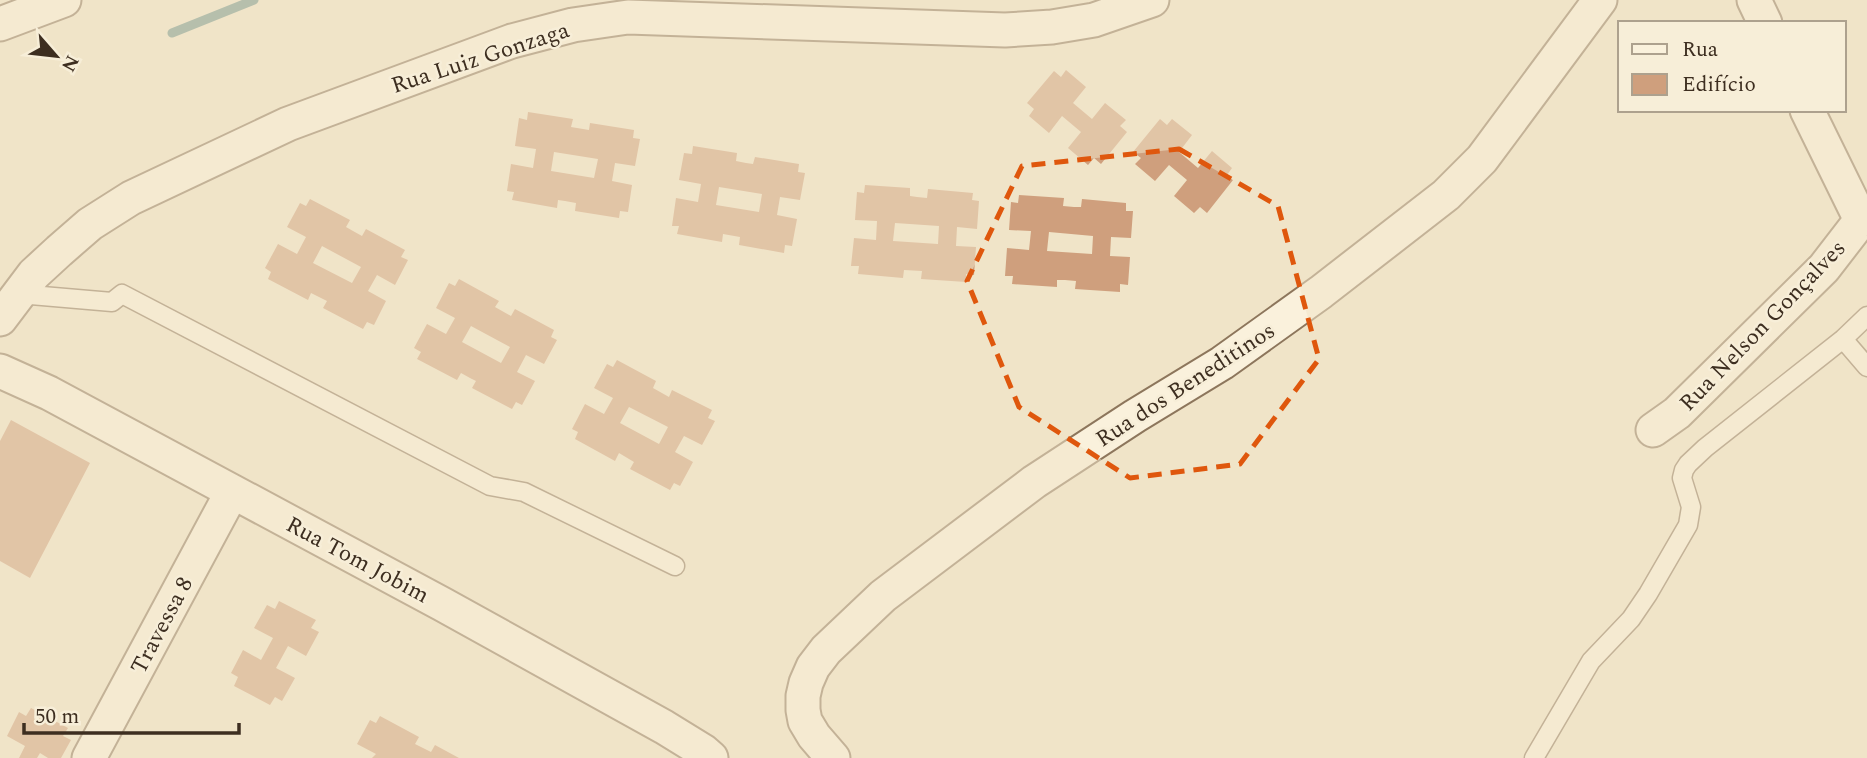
<svg xmlns="http://www.w3.org/2000/svg" width="1867" height="758" font-family="Spectral,serif">
  <style>
    .lines { fill: none; stroke-linecap: round; stroke-linejoin: round }
    .stream { stroke: #6f938a; stroke-width: 9 }
    .building { fill: #cf9f7d; fill-rule: evenodd }
    .lane-casing { stroke: #8d765c; stroke-width: 21 }
    .street-casing { stroke: #8d765c; stroke-width: 37 }
    .lane { stroke: #faf1dc; stroke-width: 18 }
    .street { stroke: #faf1dc; stroke-width: 33 }
    .marked { fill: none; stroke: #df570d; stroke-width: 5; stroke-dasharray: 14 9; stroke-linejoin: round }
    .labels { text-anchor: middle; stroke-width: 5; stroke-linejoin: round; paint-order: stroke }
    .street-label { font-size: 23px; fill: #3d2e20; stroke: #f7eed8 }
  </style>
  <rect width="100%" height="100%" fill="#f0e4c8"/>
  <g class="lines">
    <!-- stream -->
    <path class="stream" d="M172 33 254 0"/>
  </g>
  <!-- building -->
  <path class="building" d="M1066 70 1086 87 1073 103 1092 119 1105 103 1126 120 1120 126 1127 132 1101 164 1094 158 1088 165 1068 148 1081 132 1062 116 1049 133 1029 116 1034 109 1027 103 1054 71 1061 77Z
    M528 112 573 119 571 127 589 130 590 123 634 130 633 138 640 139 635 166 615 163 612 181 632 185 628 212 620 211 619 218 575 211 576 203 565 201 558 200 557 208 512 200 514 192 507 191 511 164 533 168 536 149 515 146 519 118 527 120ZM554 152 598 159 594 178 551 171Z
    M1160 119 1167 125 1172 119 1192 135 1179 152 1198 168 1212 151 1232 168 1227 175 1233 180 1207 213 1200 207 1194 213 1174 196 1187 180 1169 165 1155 181 1135 164 1141 158 1133 152Z
    M693 146 737 153 736 161 746 163 753 164 755 157 799 164 798 172 805 173 800 200 780 197 777 215 797 219 792 246 785 245 784 253 739 245 740 237 723 234 722 242 677 234 679 226H672L676 198 698 202 701 184 679 180 684 153 692 154ZM719 187 762 194 759 212 716 205Z
    M865 185 910 188V196L917 197 927 198 928 189 973 193 972 200 979 201 977 229 957 227 956 246 976 247 974 275 966 274V282L921 279 922 271 904 270 903 278 858 274 859 266H851L854 238 876 240 877 221 855 220 857 192 864 193ZM895 223 939 226 938 244 893 241Z
    M1019 195 1064 198 1063 206 1074 207H1081L1082 199 1126 203V211H1133L1131 238 1111 237 1110 256 1130 257 1128 285 1120 284V292L1075 289 1076 281 1065 280H1057V287L1012 284 1013 276H1005L1007 248 1029 250 1031 231 1009 230 1011 202 1018 203ZM1049 232 1093 236 1092 254 1047 251Z
    M310 199 350 220 346 227 353 231 362 236 366 229 405 250 401 257 408 260 395 285 377 275 368 291 386 301 374 325 367 322 363 329 323 308 327 301 311 293 308 300 268 279 271 272 265 268 278 244 297 254 306 237 287 227 300 203 306 206ZM322 246 361 267 352 283 313 263Z
    M459 279 499 301 495 307 511 316 515 309 554 330 551 337 557 340 544 364 526 355 517 372 535 381 522 405 516 402 512 409 472 388 476 381 470 378 461 373 457 380 417 359 421 352 414 348 427 324 446 334 455 318 436 308 449 283 455 286ZM471 326 510 347 501 363 462 342Z
    M617 360 656 381 653 388 669 397 672 390 712 410 708 418 715 421 702 445 684 436 675 452 693 462 680 486 674 483 670 490 630 469 634 462 619 453 615 461 575 439 578 432 572 429 585 404 604 414 613 398 594 388 607 364 613 367ZM629 407 668 427 659 444 620 423Z
    M11 420 90 463 30 578 0 561V441Z
    M279 601 316 620 311 628 319 632 306 656 288 646 276 668 295 678 282 701 275 697 270 705 234 686 238 677 231 673 243 650 261 660 273 638 254 628 267 605 275 609Z
    M31 708 68 728 63 736 71 740 61 758H48L40 753 37 758H19L25 746 7 736 19 712 26 716Z
    M380 716 419 737 415 744 431 752 435 745 459 758H372L376 754 357 744 370 720 376 723Z"/>
  <g class="lines">
    <defs>
      <path id="lane" d="M19 294 112 302 122 294 490 486 524 492 675 566
        M1843 339 1867 367
        M1534 758 1591 661 1631 619 1648 594 1688 525 1691 507 1682 478 1684 470 1688 464 1705 448 1843 339 1867 316"/>
      <path id="street" d="M1754 0 1765 23
        M0 24 64 0
        M1807 110 1861 220
        M0 319 34 274 59 251 90 224 131 198 288 124 512 41 573 25 628 17 1005 30 1052 27 1094 20 1152 0
        M0 371 49 393 442 604 664 727 703 751 711 758
        M1653 430 1677 413 1824 268 1861 220 1867 215
        M89 758 232 492
        M833 758 814 736 805 721 803 710V696L806 683 813 667 826 650 883 596 1034 482 1135 416 1222 363 1321 292 1446 195 1482 159 1600 0"/>
    </defs>
    <!-- lane casing -->
    <use href="#lane" class="lane-casing"/>
    <!-- street casing -->
    <use href="#street" class="street-casing"/>
    <!-- lane -->
    <use href="#lane" class="lane"/>
    <!-- street -->
    <use href="#street" class="street"/>
  </g>
  <!-- marked area -->
  <path d="M0 0H1867V758H0ZM1179 149 1278 206 1319 359 1240 464 1130 478 1019 407 967 281 1022 166Z" fill="#f0e4c8" fill-opacity=".55" fill-rule="evenodd"/>
  <path class="marked" d="M1179 149 1278 206 1319 359 1240 464 1130 478 1019 407 967 281 1022 166Z"/>
  <g class="labels">
    <!-- street labels -->
    <g class="street-label">
      <text transform="translate(480 57) rotate(-18)" y="8">Rua Luiz Gonzaga</text>
      <text transform="translate(1762 325) rotate(-46)" y="8">Rua Nelson Gonçalves</text>
      <text transform="translate(1185 384) rotate(-33)" y="8">Rua dos Beneditinos</text>
      <text transform="translate(358 559) rotate(28)" y="8">Rua Tom Jobim</text>
      <text transform="translate(161 625) rotate(-62)" y="8">Travessa 8</text>
    </g>
  </g>
  <!-- legend -->
  <rect x="1618" y="21" width="228" height="91" fill="#f7eed8" stroke="#ada18e" stroke-width="2"/>
  <rect x="1632" y="44" width="35" height="10" fill="#faf1dc" stroke="#ada18e" stroke-width="2"/>
  <text x="1682" y="56" font-size="21" fill="#3d2e20">Rua</text>
  <rect x="1632" y="74" width="35" height="21" fill="#cf9f7d" stroke="#ada18e" stroke-width="2"/>
  <text x="1682" y="91" font-size="21" fill="#3d2e20">Edifício</text>
  <!-- north arrow -->
  <g transform="translate(56 56) rotate(118)" stroke="#f7eed8" stroke-width="5" paint-order="stroke">
  <path d="M0-5L12 26L0 18L-12 26Z" fill="#3d2e20"/>
  <text y="-10" font-size="19" font-weight="bold" text-anchor="middle" fill="#3d2e20">N</text>
  </g>
  <!-- scale -->
  <path d="M24 723v10h215v-10" fill="none" stroke="#3d2e20" stroke-width="3.5"/>
  <text x="35" y="723" font-size="21" fill="#3d2e20" stroke="#f7eed8" stroke-width="5" paint-order="stroke">50 m</text>
</svg>
